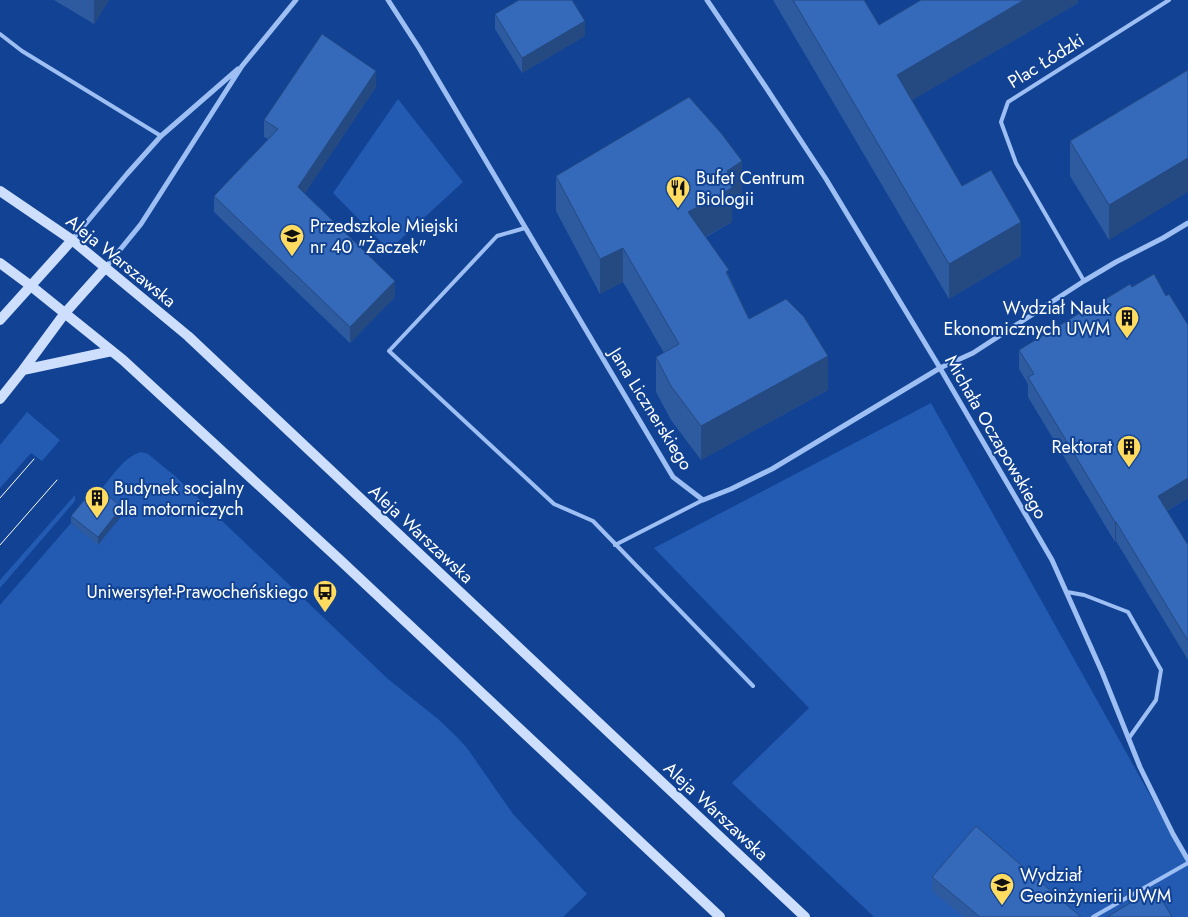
<svg xmlns="http://www.w3.org/2000/svg" width="1188" height="917" font-family="Jost,sans-serif">
  <style>
    .green { fill: #235bb2 }
    .lines { fill: none; stroke-linecap: round; stroke-linejoin: round }
    .service { stroke: #9ebff3; stroke-width: 4 }
    .minor { stroke: #9ebff3; stroke-width: 5 }
    .secondary { stroke: #cddffd; stroke-width: 10 }
    .tram { stroke: #fff; stroke-width: 1 }
    .wall { fill: #2e5aa0 }
    .shaded-wall { fill: #254a82 }
    .building { fill: #3569ba; stroke: #254a82 }
    .labels { text-anchor: middle; stroke-width: 4; stroke-linejoin: round; paint-order: stroke }
    .street-label { font-size: 18px; fill: #fff; stroke: #114293 }
    .poi-label { font-size: 18px; fill: #fff; stroke: #114293; text-anchor: start }
  </style>
  <rect width="100%" height="100%" fill="#114293"/>
  <!-- green -->
  <path class="green" d="M398 99 463 182 389 250 333 193Z
    M931 403 1188 863V917H874L732 783 809 708 654 548Z
    M27 412 60 440 42 461 31 453 0 488V445Z
    M141 452 148 454 175 476 388 679 438 719 457 737 467 748 513 814 587 894 563 917H0V605L71 523 98 544 126 511 101 490C112 476 124 457 141 452Z
    M75 495V501L0 588V580Z"/>
  <g class="lines">
    <!-- service -->
    <path class="service" d="M0 34 22 51 161 136
      M525 228 497 236 389 351 554 504 593 521 753 686
      M1084 281 1016 163 1001 122 1008 102 1169 0
      M615 545 703 500
      M1067 592 1084 595 1128 612 1161 670 1156 700 1129 738
      M1093 917 1188 863"/>
    <!-- minor -->
    <path class="minor" d="M388 0 419 48 673 477 703 500 731 489 772 469 940 368 973 353 1084 281 1116 262 1163 238 1188 223
      M707 0 765 86 826 179 940 368 1052 560 1102 672 1140 767 1173 834 1188 860
      M72 240 127 174 161 136 238 69
      M106 267 141 224 242 66 296 0"/>
    <!-- secondary -->
    <path class="secondary" d="M0 191 72 240 188 336 805 917
      M0 263 31 286 123 360 340 560 720 917
      M0 320 72 240
      M23 370 112 351
      M0 399 23 370 65 313 106 267"/>
    <!-- tram -->
    <path class="tram" d="M0 498 34 459
      M0 545 57 480"/>
  </g>
  <!-- wall -->
  <path class="wall" d="M54 0H109L94 24Z
    M773 0H864L879 25 1078 0V3L912 100 962 186 1021 256 949 299Z
    M495 14 585 36 522 73 495 29Z
    M1188 70 1109 240 1070 176V141Z
    M376 87 304 194 395 297 350 343 214 212V196L268 139 264 137V120Z
    M556 176 742 195 732 202V222L706 237 729 276 749 319 828 390 701 460 671 420 656 392V357L664 353 623 282 600 294 556 211Z
    M1132 287 1166 296 1188 325V498L1167 511 1188 545V660L1116 541 1115 542 1028 397V384L1019 369V350L1094 306Z
    M122 514 98 545 71 523V516Z
    M932 877 1081 917H964L932 891Z"/>
  <!-- shaded-wall -->
  <path class="shaded-wall" d="M94 0H109L94 24Z
    M1024 0H1078V3L897 109V75Z
    M585 21V36L522 73V58Z
    M376 71V87L298 204V187Z
    M1188 158V192L1109 240V205Z
    M742 161V195L732 202V222L688 246V212L727 171Z
    M1021 222V256L949 299V264Z
    M623 248V282L600 294V259Z
    M395 281V297L350 343V327Z
    M828 356V390L701 460V426Z
    M1188 478V498L1158 516V496Z
    M122 507V514L98 545V537Z
    M1115 522H1116V541L1115 542Z"/>
  <!-- building -->
  <path class="building" d="M519 0H572L585 21 522 58 495 14Z
    M793 0H864L879 25 921 0H1024L897 75 962 186 991 170 1021 222 949 264Z
    M322 34 376 71 298 187 395 281 350 327 214 196 278 129 264 120Z
    M1188 70V158L1109 205 1070 141Z
    M689 97 721 133 742 161 727 171 732 188 688 212 729 270 726 272 749 319 786 299 804 317 828 356 701 426 671 386 656 357 679 344 623 248 600 259 556 176Z
    M1154 274 1166 296 1169 294 1188 325V478L1158 496 1188 545V641L1116 522H1115L1028 377 1034 374 1019 350 1093 305 1094 306 1130 284 1132 287Z
    M96 486 122 507 98 537 71 516Z
    M976 826 1081 917H980L932 877Z
    M1155 888 1172 917H1107Z"/>
  <!-- icons -->
  <defs>
    <symbol id="restaurant-pin" viewBox="-11 -11 22 30"><path d="M0 17L-7.5 6A9.5 9.5 0 1 1 7.5 6Z" fill="#ffdb60" stroke="#114293"/><path d="M-5-6h1v4h1v-4h1v4h1v-4h1v5L-1.5 .5V6h-2V.5L-5-1ZM5-6V6H3V1.5H1.5Q1.5-4 5-6Z" fill="#111"/></symbol>
    <symbol id="school-pin" viewBox="-11 -11 22 30"><path d="M0 17L-7.5 6A9.5 9.5 0 1 1 7.5 6Z" fill="#ffdb60" stroke="#114293"/><path d="M0-5L7-2L0 1L-7-2ZM-4 1L0 2.5L4 1V4Q0 6-4 4Z" fill="#111"/></symbol>
    <symbol id="building-pin" viewBox="-11 -11 22 30"><path d="M0 17L-7.5 6A9.5 9.5 0 1 1 7.5 6Z" fill="#ffdb60" stroke="#114293"/><path d="M-4-6H4V6H1V3H-1V6H-4ZM-2.5-4.3h1.7v1.8h-1.7ZM.8-4.3h1.7v1.8H.8ZM-2.5-1h1.7V.8h-1.7ZM.8-1h1.7V.8H.8Z" fill="#111"/></symbol>
    <symbol id="bus-pin" viewBox="-11 -11 22 30"><path d="M0 17L-7.5 6A9.5 9.5 0 1 1 7.5 6Z" fill="#ffdb60" stroke="#114293"/><path d="M-5-6H5V4H4V6H2V4H-2V6H-4V4H-5ZM-3.5-4V0h7V-4ZM-3.5 1.2v1.5H-2V1.2ZM2 1.2v1.5H3.5V1.2Z" fill="#111"/></symbol>
    <symbol id="university-pin" viewBox="-11 -11 22 30"><path d="M0 17L-7.5 6A9.5 9.5 0 1 1 7.5 6Z" fill="#ffdb60" stroke="#114293"/><path d="M0-5L7-2L0 1L-7-2ZM-4 1L0 2.5L4 1V4Q0 6-4 4Z" fill="#111"/></symbol>
  </defs>
  <g fill-rule="evenodd">
    <use href="#restaurant-pin" x="664" y="174" width="28" height="38"/>
    <use href="#school-pin" x="278" y="222" width="28" height="38"/>
    <use href="#building-pin" x="1113" y="304" width="28" height="38"/>
    <use href="#building-pin" x="1115" y="433" width="28" height="38"/>
    <use href="#building-pin" x="83" y="484" width="28" height="38"/>
    <use href="#bus-pin" x="311" y="578" width="28" height="38"/>
    <use href="#university-pin" x="988" y="871" width="28" height="38"/>
  </g>
  <g class="labels">
    <!-- street labels -->
    <g class="street-label">
      <text transform="translate(1046 61) rotate(-32)" y="6">Plac Łódzki</text>
      <text transform="translate(121 261) rotate(39)" y="6">Aleja Warszawska</text>
      <text transform="translate(651 409) rotate(58)" y="6">Jana Licznerskiego</text>
      <text transform="translate(996 437) rotate(60)" y="6">Michała Oczapowskiego</text>
      <text transform="translate(421 534) rotate(43)" y="6">Aleja Warszawska</text>
      <text transform="translate(716 811) rotate(43)" y="6">Aleja Warszawska</text>
    </g>
    <!-- poi labels -->
    <g class="poi-label">
      <text x="696" y="184">Bufet Centrum<tspan x="696" dy="21">Biologii</tspan></text>
      <text x="310" y="232">Przedszkole Miejski<tspan x="310" dy="21">nr 40 "Żaczek"</tspan></text>
      <text x="1110" y="314" text-anchor="end">Wydział Nauk<tspan x="1110" dy="21">Ekonomicznych UWM</tspan></text>
      <text x="1112" y="453" text-anchor="end">Rektorat</text>
      <text x="114" y="494">Budynek socjalny<tspan x="114" dy="21">dla motorniczych</tspan></text>
      <text x="308" y="598" text-anchor="end">Uniwersytet-Prawocheńskiego</text>
      <text x="1020" y="881">Wydział<tspan x="1020" dy="21">Geoinżynierii UWM</tspan></text>
    </g>
  </g>
</svg>
